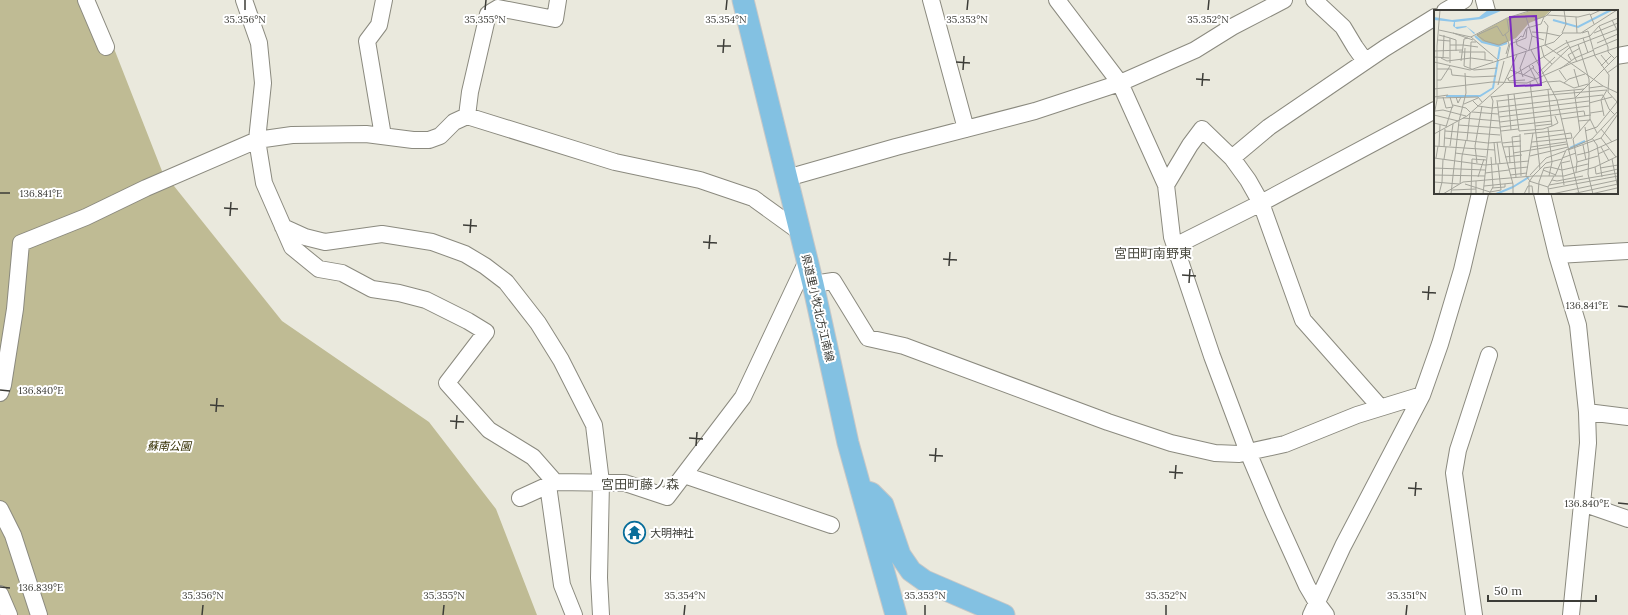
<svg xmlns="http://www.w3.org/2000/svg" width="1628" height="615" font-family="Lora,'Noto Sans JP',serif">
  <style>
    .green { fill: #bfbb94 }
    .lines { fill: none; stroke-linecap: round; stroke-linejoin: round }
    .minor-casing { stroke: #8b8a7f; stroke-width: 18 }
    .major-casing { stroke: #c8c8c7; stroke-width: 23 }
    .minor { stroke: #fff; stroke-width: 16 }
    .major { stroke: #83c1e2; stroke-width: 21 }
    .ticks { fill: none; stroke: #3c3c37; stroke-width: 1.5 }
    .labels { text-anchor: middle; stroke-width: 4; stroke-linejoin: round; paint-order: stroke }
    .street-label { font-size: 11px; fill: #3c3c37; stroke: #fff }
    .park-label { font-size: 11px; font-style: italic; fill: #332e00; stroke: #fff }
    .poi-label { font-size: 11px; fill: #3c3c37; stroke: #fff; text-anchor: start }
    .quarter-label { font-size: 13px; fill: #4a4a40; stroke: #fff }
    .inset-river { fill: none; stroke: #8fc6ea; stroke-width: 2 }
    .inset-road { fill: none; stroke: #a4a49b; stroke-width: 1 }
    .view { fill: #7b2cbf; fill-opacity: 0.15; stroke: #7b2cbf; stroke-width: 2 }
    .inset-edge { fill: none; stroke: #3c3c37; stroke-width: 2 }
    .ticks-label { font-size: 10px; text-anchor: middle; fill: #3c3c37; stroke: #fff; stroke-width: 4; stroke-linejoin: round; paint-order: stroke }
  </style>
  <rect width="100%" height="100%" fill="#eae9dd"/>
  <!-- green -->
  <path class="green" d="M0 0H95L162 171 282 321 429 422 496 509 537 615H0Z"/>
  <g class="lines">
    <defs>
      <path id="minor" d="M86 0 106 47
        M244 0 259 43 263 83 257 140 264 183 292 247 319 269 342 273 372 289 399 293 426 300 468 321 486 332 447 383 489 430 533 457 555 482
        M931 0 966 129
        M1057 0 1120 83 1166 185 1172 237 1212 356 1248 452 1273 511 1307 586 1317 603 1326 615
        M1314 0 1343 27 1355 47 1365 61
        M1484 0 1487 11
        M1445 11 1464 0
        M1617 56 1628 54
        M467 116 470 92 488 14 498 8 555 19 558 0
        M383 136 367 41 379 25 384 0
        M1232 158 1269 127 1385 48 1435 17
        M787 178 896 147 1035 111 1120 83 1195 50 1232 27 1284 0
        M1166 185 1190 145 1202 129 1232 158 1248 180 1261 203 1303 320 1380 407
        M1542 193 1557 255 1578 325 1587 412 1588 443 1571 615
        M283 227 305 237 325 242 382 234 432 242 465 254 485 266 506 282 538 323 561 360 594 425 601 482 599 578 601 615
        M1175 246 1261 203 1435 110
        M1557 255 1628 251
        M813 284 833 281 868 338 904 346 1108 422 1171 443 1215 453 1239 454 1285 444 1357 415 1422 395
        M0 393 3 385 15 309 21 243 86 217 146 188 257 140 292 135 366 134 413 140H429L440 136 454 122 467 116 615 162 700 180 753 198 800 232
        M1587 412 1628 417
        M684 475 831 525
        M548 485 562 585 574 615
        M520 498 555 482 625 483 667 497 743 397 807 261
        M1582 503 1628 519
        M0 509 13 535 39 615
        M0 594 9 615
        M1311 615 1343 546 1422 395 1440 344 1462 270 1480 193
        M1474 615 1454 473 1458 450 1489 355"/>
      <path id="major" d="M743 0 813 284 848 443 896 615
        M861 490 871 493 883 505 900 555 911 571 925 581 1004 615"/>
    </defs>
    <!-- minor casing -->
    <use href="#minor" class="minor-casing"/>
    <!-- major casing -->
    <use href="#major" class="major-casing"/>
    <!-- minor -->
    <use href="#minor" class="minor"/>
    <!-- major -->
    <use href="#major" class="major"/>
  </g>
  <!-- ticks -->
  <path class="ticks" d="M245 10V0M485 10 486 0M726 10 727 0M967 10 968 0M1208 10 1209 0M717 46H731M723 53 724 39M956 62 970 63M963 70 964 56M1196 79 1210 80M1202 86 1203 73M0 193H10M224 208 238 209M230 216 231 202M463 225 477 226M470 233 471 219M703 242 717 243M709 249 710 235M943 259 957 260M949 266 950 252M1182 275 1196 276M1189 283 1190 269M1422 292 1436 293M1428 300 1429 286M1618 306 1628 307M0 390 10 391M210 405 224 406M216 412 217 398M450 421 464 422M456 429 457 415M689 438 703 439M696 446 697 432M929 455 943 456M935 462 936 448M1169 472 1183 473M1175 479 1176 465M1408 488 1422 489M1415 496 1416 482M1618 503 1628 504M0 587 10 588M202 615 203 605M443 615 444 605M684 615 685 605M925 615V605M1166 615V605M1406 615 1407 605"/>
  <!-- icons -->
  <defs>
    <symbol id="temple-ring" viewBox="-11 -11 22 22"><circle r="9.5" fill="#fff" stroke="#076d9a" stroke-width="1.5"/><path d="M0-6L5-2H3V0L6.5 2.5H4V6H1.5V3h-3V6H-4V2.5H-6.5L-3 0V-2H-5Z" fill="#076d9a"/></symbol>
  </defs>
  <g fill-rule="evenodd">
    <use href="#temple-ring" x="622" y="520" width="25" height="25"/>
  </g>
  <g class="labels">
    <!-- street labels -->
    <g class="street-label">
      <text transform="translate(818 308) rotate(77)" y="4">県道里小牧北方江南線</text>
    </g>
    <!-- park labels -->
    <g class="park-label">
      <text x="169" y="450">蘇南公園</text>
    </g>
    <!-- poi labels -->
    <g class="poi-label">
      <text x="650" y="537">大明神社</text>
    </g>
    <!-- quarter labels -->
    <g class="quarter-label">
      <text x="1153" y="258">宮田町南野東</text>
      <text x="640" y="489">宮田町藤ノ森</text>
    </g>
  </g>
  <!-- overview -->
  <g transform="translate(1434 10)">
    <rect width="184" height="184" fill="#eae9dd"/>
    <path d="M100 0H117L110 7 95 13 82 28 65 36 49 32 42 25 71 9Z" fill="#bfbb94"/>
    <path d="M54 0H69L48 9 21 12V17L32 16 41 23 40 24 33 17 23 19 19 16 20 12 0 10V7L18 10 45 7Z" fill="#8fc6ea"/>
    <path class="inset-river" d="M119 10 144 17 177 0M41 26 48 32 64 36 73 33M64 49 66 37M12 86H46L59 78 64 50M136 138 151 131M79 177 95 167M62 184 79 177"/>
    <path class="inset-road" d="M113 5 144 7 156 4 160 14M156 5 167 0M142 7 143 23M73 9 75 21 69 26 63 16 43 25 51 31 65 35 74 31M74 10 83 6 92 7 98 26 95 40M100 10 112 6 118 0M178 10 184 22M110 11 114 16 111 35M165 16 174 37V42L181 49M93 18 107 14 110 7M5 20 37 27 73 8 98 0M98 22 112 23M19 23 39 30M112 23 126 26M128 23 132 14 130 0M148 23 154 21 161 46 175 65 174 82 184 93M160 23 184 13M71 24 75 34 72 44M5 25 16 28V53M98 26 110 30M37 27 64 50M16 28 22 30V41M149 28 154 43M82 29 83 35 93 40M4 30 16 31M83 30 87 26 89 27 92 19M132 30 143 52M163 33 184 24M144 34 155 69 156 109 163 123M16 35H29M29 35 44 37M111 35 169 76 184 83M107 36 110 47 118 54M31 38 30 56 40 60 63 58M160 39 184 29M97 40 123 90 145 184M0 41 28 40M25 42H51V50M123 43 134 36M167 45 175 55M0 47 15 48M73 47 76 34 92 28 93 18M7 48 13 51 37 48 59 51M9 48 10 25M137 50 134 45 146 38M27 51 30 29 34 28M0 52 36 60 120 32 129 23H147L183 0M95 56 105 76M167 56 177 46M36 58 37 32H42M99 58 107 68M3 59H17L18 65 39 67 62 66M126 59 141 48 160 40M140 59 145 77M76 60 102 69M125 60 132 70M173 63 184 55M103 64 121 47M108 64 135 38 184 19M89 65 100 57 98 55M89 67 86 58 92 42M74 68 75 71 91 70M73 69 132 33 156 26 165 16 184 8M3 70H7L16 56M96 72 106 159M113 72 126 71 140 78 154 74M130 73 135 69 151 64M64 75 70 51M96 77 113 71M155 78 169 76M0 79 58 72 93 73 138 53 184 37M114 80 118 116M140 80 146 121M119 82 150 79M74 84 77 120M80 84 85 121 109 119 118 116 124 113 121 106M114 85 173 80M0 87 14 85M9 87 12 98 19 97 16 87M22 87 24 93 27 87M57 87 117 79M3 88 44 87 48 92M142 88 169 85 175 99 181 105M63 90 68 133 79 174V184M39 91 44 96 58 98 141 88 184 45M64 91 114 85M155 93 178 87M30 94 44 88M19 95 32 98 37 103M1 101 9 100 32 106M38 102 64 104M65 102 155 91M156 103 169 101M0 105 24 111M0 105 3 90V36L6 0M170 106 167 90 173 80M65 107 155 96M29 108 65 111M127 109 157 105M144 111 156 110M66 112 150 101 151 106M0 113 12 116M24 115 66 118M101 116 118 114M12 117 18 97M66 117 118 111M151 117 155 144 154 164 159 184M114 118 118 152 115 166M167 119 178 132M11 121 66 125M67 121 84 119M151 121 163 117 183 92M0 124 33 106 70 73 83 45M86 124 87 166M90 124 130 120M11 128 54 133 67 132M102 128 137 123 138 128M158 128 163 135 168 167M33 130 36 103M60 132 62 154M63 132 66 154M98 132 138 128M68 133 87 131M149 135 152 150M0 136 61 140M5 136 6 115M16 136 19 114M10 137 11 119M69 137 87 136M75 137 76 153M97 137 132 132M167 137 175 151M134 140 167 128M21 143 52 147M79 143 133 134M164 144 175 139M143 145 155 142 184 129M96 146 134 137M71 147 88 145M182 147 167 128 184 104M0 148 51 155 95 151M2 148 4 136M128 148 142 143M10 149 12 137M178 149 184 179M143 152 164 146M43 153 41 136 48 96M161 157 162 164 184 159M0 158 51 160M166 158 184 155M75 159 94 157M109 160 122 165M142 162 143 151 139 129 156 109M51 163 75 160M0 165 51 166M76 165 93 163M96 165 112 148 131 141M99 166 112 153 128 149M121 166 132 140 158 129 184 101M44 167 50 149M82 167 78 127 86 126M118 170 123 171 149 166M95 171 114 177M96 171 92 166 99 123M0 172 25 174M26 174 28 146 32 130M31 174 56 182 67 180 64 154M115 175 184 163M130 175 127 153 136 151M50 176 79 173M58 178 71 177V174M114 179 184 166M18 180 42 179M5 184 8 172 9 149M9 184 29 172 99 166H130L161 157 184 146M17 184 25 111 32 83 31 63M37 184 38 149 52 150M42 184V171M49 184 59 91 57 86M55 184 59 177 57 147M90 184 94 176H98L99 184M95 184V172L99 166M104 184 105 172 110 158 116 157 128 160 154 154M115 184 114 177 120 166M118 184 184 170M138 184 184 174M157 184 183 178"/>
    <path class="view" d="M102 6 107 75 81 76 76 7Z"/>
    <rect width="184" height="184" class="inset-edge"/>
  </g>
  <g class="ticks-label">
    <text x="245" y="23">35.356°N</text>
    <text x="485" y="23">35.355°N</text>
    <text x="726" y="23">35.354°N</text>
    <text x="967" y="23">35.353°N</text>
    <text x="1208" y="23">35.352°N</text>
    <text x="41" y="197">136.841°E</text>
    <text x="1587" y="309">136.841°E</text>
    <text x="41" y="394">136.840°E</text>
    <text x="1587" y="507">136.840°E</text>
    <text x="41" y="591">136.839°E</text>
    <text x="203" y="599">35.356°N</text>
    <text x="444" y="599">35.355°N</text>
    <text x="685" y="599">35.354°N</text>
    <text x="925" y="599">35.353°N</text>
    <text x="1166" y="599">35.352°N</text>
    <text x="1407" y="599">35.351°N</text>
  </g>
  <!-- scale -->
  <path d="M1488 595v6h108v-6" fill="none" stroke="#3c3c37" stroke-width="2"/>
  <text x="1494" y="595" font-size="12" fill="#3c3c37" stroke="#ffffff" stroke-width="3" paint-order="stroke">50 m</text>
</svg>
